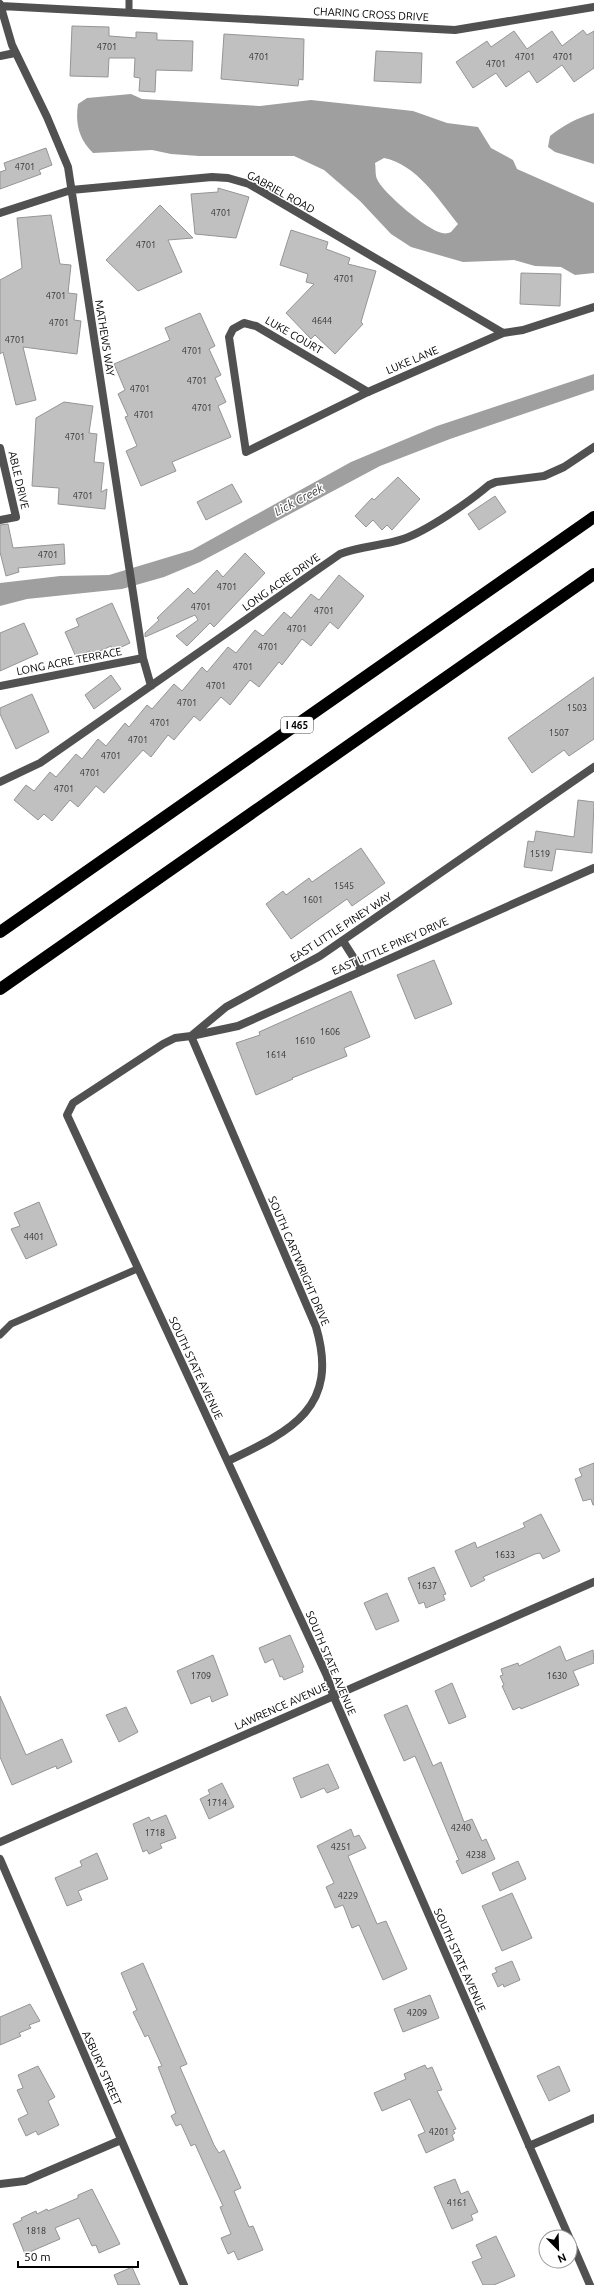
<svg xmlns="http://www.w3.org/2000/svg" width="594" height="2285" font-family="Ubuntu,sans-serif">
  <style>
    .water { fill: #9f9f9f; fill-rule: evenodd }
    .building { fill: #c0c0c0; stroke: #959595 }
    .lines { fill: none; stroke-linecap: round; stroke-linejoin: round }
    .lane { stroke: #515151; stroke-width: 7 }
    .street { stroke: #515151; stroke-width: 8 }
    .highway { stroke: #000; stroke-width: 12 }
    .labels { text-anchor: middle; stroke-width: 3; stroke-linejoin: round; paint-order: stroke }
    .number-label { font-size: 9px; fill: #303030 }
    .shield { fill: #fff; stroke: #4c4c4c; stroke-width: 1 }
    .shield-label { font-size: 10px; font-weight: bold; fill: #000 }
    .street-label { font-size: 11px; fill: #000; stroke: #fff }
    .water-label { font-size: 12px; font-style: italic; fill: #404040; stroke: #fff }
  </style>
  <rect width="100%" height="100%" fill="#fff"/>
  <!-- water -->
  <path class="water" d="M131 94 142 99 260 106 311 100 413 111 447 123 478 127 491 148 513 160 517 169 594 203V273L575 275 561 267 535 266 514 260 463 262 411 247 391 234 360 201 324 170 294 156H199L171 154 152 150 93 153C79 139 75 124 78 104L87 98ZM384 158C417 165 438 199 458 224L451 232C449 233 445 234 442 233 427 230 383 193 377 179 375 175 376 168 375 163Z
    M594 113V164L555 152 548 147 550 136C564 125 577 118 594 113Z
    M594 374V390L450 439 380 466 200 562 164 577 122 589 27 599 0 606V583L60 576 109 575 192 550 351 462 437 426Z"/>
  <!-- building -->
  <path class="building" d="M72 26 109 27V36L136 38V32L157 33V40L193 41 192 71 156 70 155 92 139 91 140 78 134 77 135 58H109L108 77 70 76Z
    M583 30 587 35 594 31V68L574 82 562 65 537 83 529 71 506 87 496 73 473 88 456 62 487 41 491 47 514 31 527 49 552 31 562 46Z
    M224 34 304 39 303 80 299 79 298 86 221 79Z
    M376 51 422 53 421 83 374 81Z
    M46 148 52 165 39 170 41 174 0 189V172L6 170 4 163Z
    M218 188 249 197 236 238 195 234 191 194 218 192Z
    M160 205 193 238 168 240 182 272 138 291 106 260Z
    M51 215 60 264 71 265 68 293 77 294 74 320 81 321 77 354 23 347 36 400 16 405 3 352 0 354V280L22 268 17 218Z
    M291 230 328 242 326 249 350 258 348 264 376 271 361 322 363 324 335 354 315 335 311 339 286 313 314 284 306 282 308 274 280 265Z
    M521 273 561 274 560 306 520 304Z
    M200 313 215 346 209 349 221 375 215 378 226 402 218 406 231 437 172 462 176 471 141 486 126 451 137 446 125 417 128 416 118 394 125 390 114 364 170 340 165 328Z
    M64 402 93 406 89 433 97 434 94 462 104 463 101 492 107 489 105 509 58 504 59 488 32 486 36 418Z
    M398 477 420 499 392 530 387 525 382 530 373 520 366 527 355 516 372 498 374 500Z
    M232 484 242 502 206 520 197 502Z
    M495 496 506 512 479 530 468 514Z
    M8 524 13 548 64 544 65 564 18 568 19 572 6 576 0 552V525Z
    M245 553 265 573 214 627 210 623 187 646 176 636 198 620 195 615 145 637V633L159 620 157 618 188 588 194 594 217 570 223 577Z
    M339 575 364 596 338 629 330 622 311 646 302 639 282 665 279 662 259 687 250 680 230 705 221 697 200 721 194 716 174 740 168 735 151 757 143 750 104 793 96 786 78 807 70 800 52 821 44 814 38 820 14 800 26 785 34 791 50 772 56 777 76 754 82 759 98 739 106 746 125 723 129 727 147 705 152 709 174 684 182 691 202 667 207 672 228 647 236 653 255 630 263 636 284 612 291 618 311 594 319 600Z
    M112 603 130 643 113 651 111 646 91 655 90 651 76 657 65 632 79 626 76 619Z
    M24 623 38 654 0 671V633Z
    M111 675 121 689 94 709 85 695Z
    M594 677V739L569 756 564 750 532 773 508 738Z
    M32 694 49 732 16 749 0 714V708Z
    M578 800 594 802 592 853 556 849 552 871 524 867 528 841 534 842 536 831 574 837Z
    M361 848 385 883 352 906 347 899 291 939 266 904 283 891 286 895 309 878 312 882Z
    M434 960 452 1004 415 1019 397 975Z
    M351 991 370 1037 344 1048 347 1056 292 1078 293 1079 256 1095 236 1043 260 1035 259 1032Z
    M39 1202 57 1245 26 1259 11 1229 20 1226 14 1213Z
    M594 1463V1505H593L591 1499 583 1501 575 1479 582 1476 579 1469Z
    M541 1514 560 1551 543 1559 540 1553 535 1554 483 1577 485 1580 471 1587 455 1551 475 1542 477 1548 525 1527 523 1523Z
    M434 1567 446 1594 443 1595 445 1600 426 1608 424 1602 419 1604 408 1578Z
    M387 1593 399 1621 376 1630 364 1603Z
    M290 1635 304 1667 302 1668 303 1672 284 1680 282 1676 280 1677 273 1659 265 1663 259 1648Z
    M560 1646 566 1661 593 1650 594 1663 573 1671 579 1685 521 1709 520 1707 513 1710 502 1686 504 1685 500 1676 503 1675 501 1669 518 1663 519 1666Z
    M213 1655 228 1695 212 1702 210 1696 191 1704 177 1671Z
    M452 1683 466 1717 449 1724 435 1691Z
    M0 1696 26 1755 62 1739 72 1762 57 1769 56 1766 51 1768 12 1785 0 1757Z
    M407 1705 433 1766 441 1762 464 1822 472 1819 482 1841 486 1839 495 1859 462 1874 456 1861 459 1860 415 1756 404 1761 384 1715Z
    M126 1707 138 1732 119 1742 106 1715Z
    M328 1764 339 1788 327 1793 324 1788 301 1798 293 1778Z
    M222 1783 234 1807 209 1819 200 1799 210 1794 208 1790Z
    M166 1815 176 1838 160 1844 162 1848 149 1854 147 1850 143 1852 133 1824 149 1817 151 1821Z
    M351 1829 354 1837 359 1835 366 1848 348 1856 377 1924 386 1921 407 1969 383 1980 359 1925 352 1928 343 1905 335 1908 326 1887 334 1883 317 1846Z
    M97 1853 108 1879 78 1891 82 1900 67 1906 55 1878 82 1866 80 1861Z
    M518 1861 526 1879 500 1891 492 1873Z
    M512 1893 532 1938 502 1951 482 1906Z
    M512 1961 520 1980 504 1987 503 1984 498 1987 492 1974 497 1972 495 1968Z
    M143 1963 187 2064 180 2067 214 2145 219 2153 224 2150 241 2188 234 2191 249 2227 253 2226 263 2250 238 2260 234 2251 228 2254 221 2238 231 2234 220 2207 223 2206 195 2144 191 2146 181 2124 176 2126 171 2116 176 2113 158 2067 162 2066 148 2035 145 2037 133 2012 137 2010 121 1973Z
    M430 1995 439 2018 403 2032 394 2009Z
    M30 2004 40 2021 29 2025 31 2028 19 2033 21 2036 0 2045V2017Z
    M425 2065 427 2069 432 2067 442 2090 437 2091 456 2129 453 2130 455 2133 452 2135 454 2140 426 2153 418 2135 425 2132 410 2099 382 2111 374 2093 406 2079 404 2074Z
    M38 2066 55 2097 48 2101 59 2125 38 2135 36 2131 26 2136 18 2119 28 2114 17 2090 23 2088 18 2075Z
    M559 2066 570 2091 549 2101 537 2076Z
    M455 2179 461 2194 468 2191 478 2212 471 2215 473 2220 452 2229 434 2187Z
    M92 2189 120 2244 99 2253 96 2245 92 2246 79 2218 55 2228 60 2239 25 2254 13 2224 22 2220 21 2218 36 2211 37 2214 47 2209 48 2211 78 2198V2195Z
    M496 2236 515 2276 494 2285H483L472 2262 482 2258 476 2245Z
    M132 2267 140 2285H118L114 2275Z"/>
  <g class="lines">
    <!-- lane -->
    <path class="lane" d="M129 12V0
      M0 1335 11 1324 137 1269"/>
    <!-- street -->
    <path class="street" d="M0 4 12 45 47 117 68 167 143 658 151 686
      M1 6 455 30 594 7
      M0 56 15 53
      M0 213 71 190 212 177 228 178 249 184 503 333
      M368 392 256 326 244 323 233 329 229 337 246 452 368 392 503 333 523 330 594 307
      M0 448 16 517 0 520
      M0 686 143 658
      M0 782 40 763 340 554C360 546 382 546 403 539 427 531 469 502 489 485L496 482 544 476 564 467 594 447
      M343 941 362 971
      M228 1461C291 1431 340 1408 316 1327L191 1036 238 1026 594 868
      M0 1842 594 1582
      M0 1859 184 2285
      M529 2146 594 2118
      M0 2184 25 2181 121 2140
      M569 2237 333 1695 327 1676 67 1115 73 1103 163 1044 175 1038 191 1036 226 1007 320 956 594 767
      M570 2239 590 2285"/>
    <!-- highway -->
    <path class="highway" d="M0 932 594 517
      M0 989 594 574"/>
  </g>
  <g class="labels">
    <!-- number labels -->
    <g class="number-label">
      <text x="107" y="50">4701</text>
      <text x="259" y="60">4701</text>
      <text x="525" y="60">4701</text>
      <text x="563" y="60">4701</text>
      <text x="496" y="67">4701</text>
      <text x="25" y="170">4701</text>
      <text x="221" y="216">4701</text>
      <text x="146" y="248">4701</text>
      <text x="344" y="282">4701</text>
      <text x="56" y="299">4701</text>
      <text x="322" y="324">4644</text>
      <text x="59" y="326">4701</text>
      <text x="15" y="343">4701</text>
      <text x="192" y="354">4701</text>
      <text x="197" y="384">4701</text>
      <text x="140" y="392">4701</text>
      <text x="202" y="411">4701</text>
      <text x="144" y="418">4701</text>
      <text x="75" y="440">4701</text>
      <text x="83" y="499">4701</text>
      <text x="48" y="558">4701</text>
      <text x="227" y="590">4701</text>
      <text x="201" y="610">4701</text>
      <text x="324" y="614">4701</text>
      <text x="297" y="632">4701</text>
      <text x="268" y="650">4701</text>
      <text x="243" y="670">4701</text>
      <text x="216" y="689">4701</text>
      <text x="187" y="706">4701</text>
      <text x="577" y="711">1503</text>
      <text x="160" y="726">4701</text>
      <text x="559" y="736">1507</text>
      <text x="138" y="743">4701</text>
      <text x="111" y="759">4701</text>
      <text x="90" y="776">4701</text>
      <text x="64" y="792">4701</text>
      <text x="540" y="857">1519</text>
      <text x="344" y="889">1545</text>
      <text x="313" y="903">1601</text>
      <text x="330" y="1035">1606</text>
      <text x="305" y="1044">1610</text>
      <text x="276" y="1058">1614</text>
      <text x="34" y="1240">4401</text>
      <text x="505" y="1558">1633</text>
      <text x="427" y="1589">1637</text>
      <text x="201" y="1679">1709</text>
      <text x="557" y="1679">1630</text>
      <text x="217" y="1806">1714</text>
      <text x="461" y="1831">4240</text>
      <text x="155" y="1836">1718</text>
      <text x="341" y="1850">4251</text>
      <text x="476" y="1858">4238</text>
      <text x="348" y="1899">4229</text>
      <text x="417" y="2016">4209</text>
      <text x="439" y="2135">4201</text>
      <text x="457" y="2206">4161</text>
      <text x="36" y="2234">1818</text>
    </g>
    <!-- shield labels -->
    <rect class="shield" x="281" y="717" width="32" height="16" rx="3"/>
    <g class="shield-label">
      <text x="297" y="729">I 465</text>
    </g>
    <!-- street labels -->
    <g class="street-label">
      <text transform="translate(371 14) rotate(3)" y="4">CHARING CROSS DRIVE</text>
      <text transform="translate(281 192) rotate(29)" y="4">GABRIEL ROAD</text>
      <text transform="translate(294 335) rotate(30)" y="4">LUKE COURT</text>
      <text transform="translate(105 338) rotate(81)" y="4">MATHEWS WAY</text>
      <text transform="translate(412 360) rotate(-23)" y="4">LUKE LANE</text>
      <text transform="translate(19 480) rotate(77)" y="4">ABLE DRIVE</text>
      <text transform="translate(281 582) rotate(-35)" y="4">LONG ACRE DRIVE</text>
      <text transform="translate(69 661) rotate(-11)" y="4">LONG ACRE TERRACE</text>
      <text transform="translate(341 927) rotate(-33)" y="4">EAST LITTLE PINEY WAY</text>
      <text transform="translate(390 946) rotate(-24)" y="4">EAST LITTLE PINEY DRIVE</text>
      <text transform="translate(299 1261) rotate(67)" y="4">SOUTH CARTWRIGHT DRIVE</text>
      <text transform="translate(196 1368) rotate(65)" y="4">SOUTH STATE AVENUE</text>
      <text transform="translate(331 1663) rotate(67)" y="4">SOUTH STATE AVENUE</text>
      <text transform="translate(281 1706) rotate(-24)" y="4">LAWRENCE AVENUE</text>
      <text transform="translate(460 1960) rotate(66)" y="4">SOUTH STATE AVENUE</text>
      <text transform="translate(102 2068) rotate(66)" y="4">ASBURY STREET</text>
    </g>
    <!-- water labels -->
    <g class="water-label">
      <text transform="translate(299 500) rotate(-28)" y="4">Lick Creek</text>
    </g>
  </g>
  <!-- north arrow -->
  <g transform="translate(558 2249) rotate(157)"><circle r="19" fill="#ffffff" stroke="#999999"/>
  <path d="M0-3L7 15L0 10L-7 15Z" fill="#000000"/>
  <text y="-6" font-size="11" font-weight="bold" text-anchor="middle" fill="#000000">N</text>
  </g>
  <!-- scale -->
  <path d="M18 2261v6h120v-6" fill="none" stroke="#000000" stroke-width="2"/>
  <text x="24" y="2261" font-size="12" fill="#000000" stroke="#ffffff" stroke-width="3" paint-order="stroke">50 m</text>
</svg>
